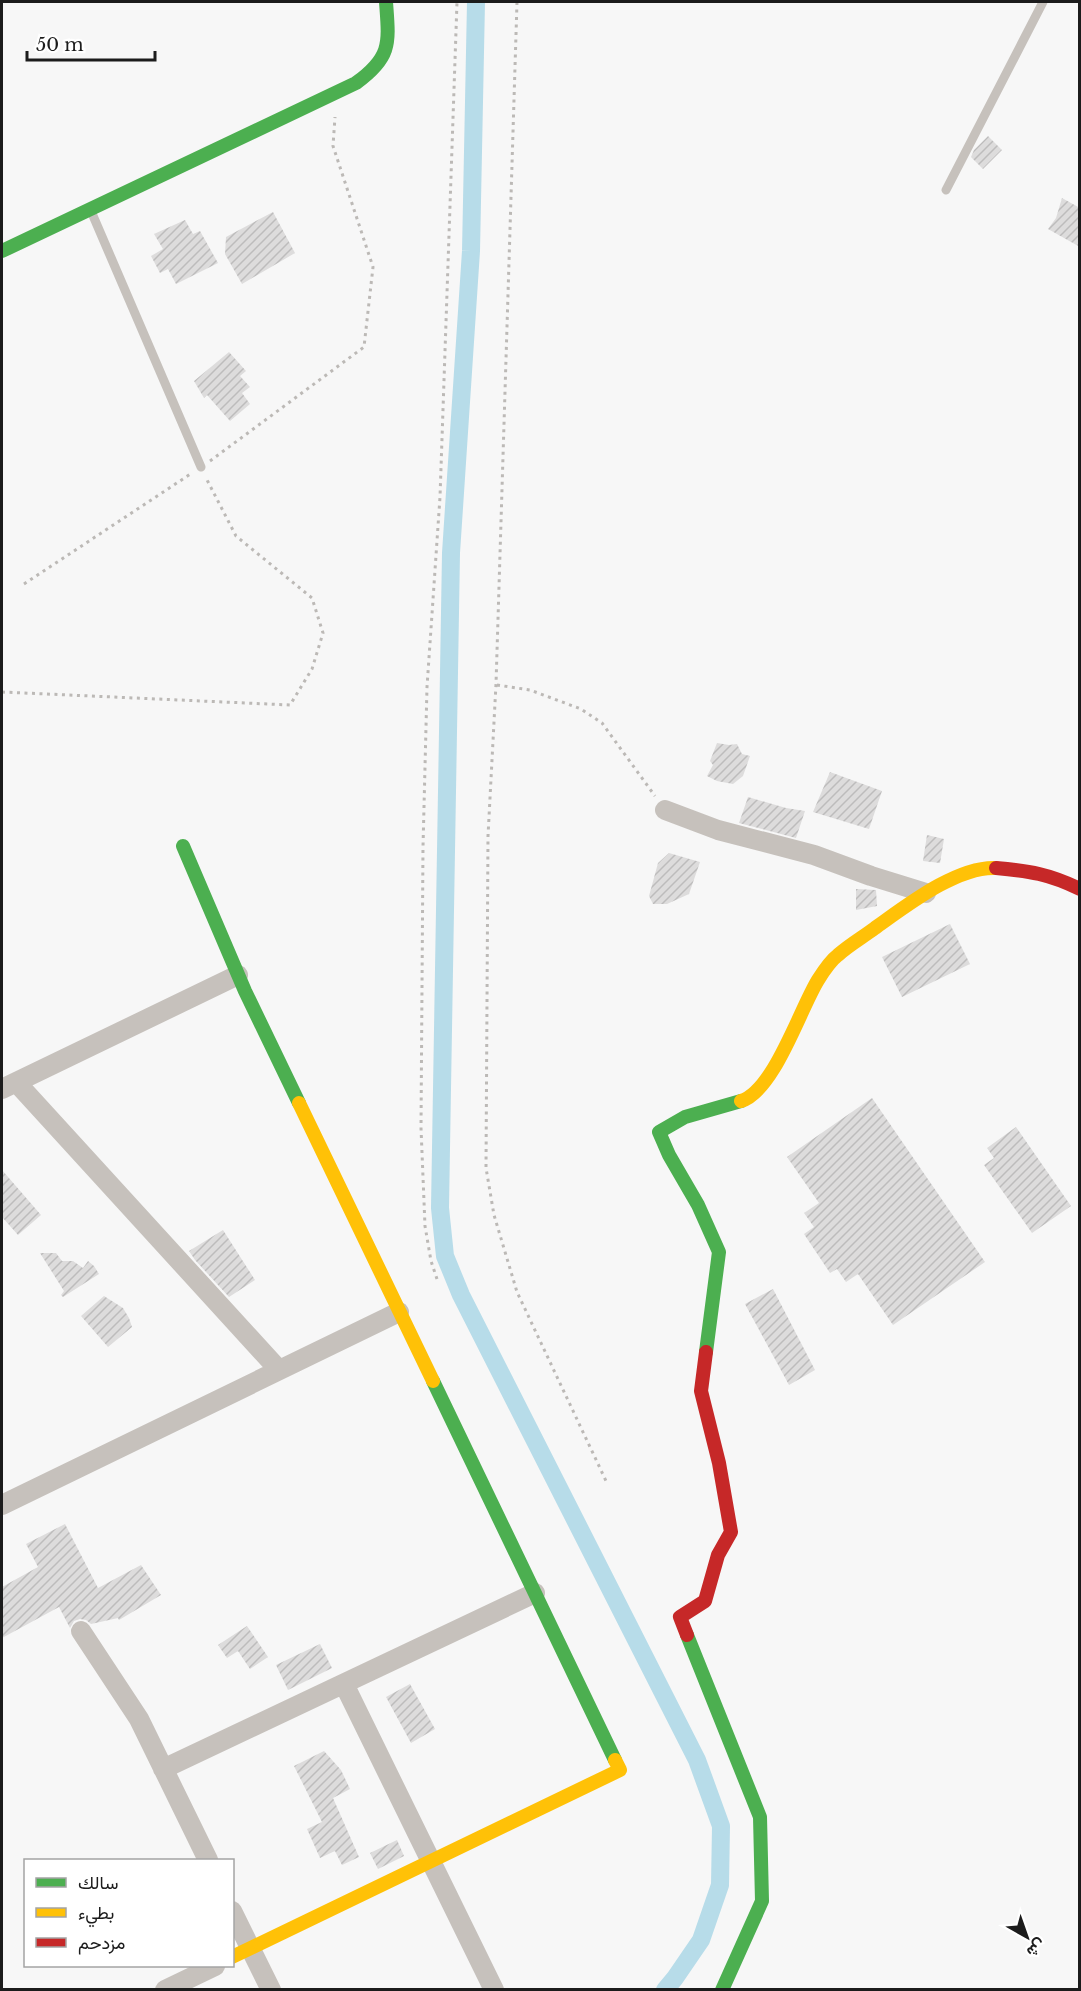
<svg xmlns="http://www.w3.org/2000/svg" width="1081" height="1991" font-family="'Libre Baskerville',Vazirmatn,serif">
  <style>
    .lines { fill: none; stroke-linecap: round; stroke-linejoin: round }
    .canal { stroke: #b7dce9; stroke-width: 18 }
    .building { fill: url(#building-hatch) }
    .path { stroke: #bcb9b6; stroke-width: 3; stroke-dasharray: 3 4.5; stroke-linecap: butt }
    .lane { stroke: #c6c1bc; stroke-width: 9 }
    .street { stroke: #c6c1bc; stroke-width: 20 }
    .fast { stroke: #4caf50; stroke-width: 14 }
    .slow { stroke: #ffc107; stroke-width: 14 }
    .jam { stroke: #c62828; stroke-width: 14 }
  </style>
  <defs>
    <pattern id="building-hatch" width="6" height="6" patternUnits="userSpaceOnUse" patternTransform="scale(1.5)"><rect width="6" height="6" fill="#dddcdc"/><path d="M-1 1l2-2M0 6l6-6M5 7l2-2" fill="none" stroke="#bdbcbc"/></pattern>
  </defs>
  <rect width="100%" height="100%" fill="#f7f7f7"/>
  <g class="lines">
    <!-- canal -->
    <path class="canal" d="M476 2 471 251 451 553 440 1208 445 1256 461 1295 697 1760 721 1826 720 1885 701 1940 675 1978 665 1990"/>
  </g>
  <!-- building -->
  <path class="building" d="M988 136 1002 150 983 169 971 157 974 150Z
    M1062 198 1080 208V247L1048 229 1056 218Z
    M273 212 295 253 242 284 225 254 226 237Z
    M185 220 193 234 200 231 218 263 176 284 168 269 160 273 151 256 163 249 154 234Z
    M229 352 246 371 240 376 250 387 242 393 250 404 230 421 207 395 204 398 194 381Z
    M717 743 729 745 737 744 742 754 750 756 743 776 733 784 717 781 707 776 713 765 710 761Z
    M830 772 882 791 869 829 813 812Z
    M748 797 786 808 805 811 796 838 739 823Z
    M927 835 944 839 940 863 923 861Z
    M669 853 700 862 689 894 667 904H653L649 896 658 863Z
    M856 889 876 890 877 906 856 910Z
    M950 924 970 964 902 997 882 957Z
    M872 1098 985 1262 893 1325 858 1274 846 1282 837 1269 830 1273 804 1234 814 1227 804 1213 819 1203 787 1157Z
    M1016 1127 1071 1206 1032 1233 984 1165 994 1158 987 1148Z
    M2 1170 41 1215 18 1235 2 1217Z
    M223 1230 255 1280 229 1297 195 1260 189 1251Z
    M40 1253H56L62 1261H73L83 1268 88 1261 94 1266 99 1274 63 1297 61 1295 64 1291Z
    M773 1289 815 1370 789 1385 745 1304Z
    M104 1296 123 1308 129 1318 132 1327 108 1347 81 1316Z
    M65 1524 98 1588 141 1565 161 1595 119 1620 118 1618 91 1624 86 1620 80 1619 74 1621 70 1628 59 1607 2 1638V1587L38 1567 26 1544Z
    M247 1626 268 1657 250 1669 238 1651 227 1658 218 1645Z
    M320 1644 332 1668 288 1690 276 1665Z
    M410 1684 435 1729 411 1743 386 1697Z
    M324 1751 341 1770 350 1789 333 1798 359 1857 342 1865 335 1851 320 1858 307 1829 322 1822 294 1766Z
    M397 1840 404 1856 378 1869 370 1853Z"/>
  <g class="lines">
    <!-- path -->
    <path class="path" d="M517 2 496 684 488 836 486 1168 494 1215 517 1292 607 1483
      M210 461 364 347 373 267 333 146 335 117
      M24 584 192 473
      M497 685 530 690 581 709 602 723 655 796
      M2 692 290 705 312 669 323 633 312 598 236 536 206 478
      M437 1279 431 1261 425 1226 421 1128 423 847 427 687 440 497 457 2"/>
    <!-- lane -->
    <path class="lane" d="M946 190 1043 2
      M91 211 201 467"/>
    <!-- street -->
    <path class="street" d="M665 810 718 830 814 855 871 876 926 893
      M16 1082 279 1370
      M2 1089 238 975
      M2 1505 399 1312
      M81 1631 139 1719 208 1860
      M344 1684 494 1990
      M163 1769 535 1593
      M232 1911 271 1990
      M165 1990 215 1966"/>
    <!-- fast -->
    <path class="fast" d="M2 251 356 83C392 57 389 43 386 2
      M183 846 245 991 299 1103
      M706 1352 719 1252 698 1205 669 1155 659 1132 685 1117 741 1101
      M433 1381 615 1760
      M687 1635 760 1817 762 1901 722 1990"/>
    <!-- slow -->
    <path class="slow" d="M741 1101C774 1091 800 1009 818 980 823 972 830 961 838 955 849 945 863 937 875 928 906 906 957 866 996 868
      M299 1103 433 1381
      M232 1957 620 1770 615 1760"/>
    <!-- jam -->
    <path class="jam" d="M996 868C1030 871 1049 874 1080 889
      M687 1635 680 1617 705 1601 718 1555 731 1532 719 1463 701 1391 706 1352"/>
  </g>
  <!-- border -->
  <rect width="1081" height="1991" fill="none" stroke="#1c1c1c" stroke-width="6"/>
  <!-- legend -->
  <rect x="24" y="1859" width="210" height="108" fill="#ffffff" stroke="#a4a4a4" stroke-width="1.5"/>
  <rect x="36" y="1878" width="30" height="9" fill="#4caf50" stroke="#a4a4a4" stroke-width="1.5"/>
  <text x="78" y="1889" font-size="18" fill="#1c1c1c">سالك</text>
  <rect x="36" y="1908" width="30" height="9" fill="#ffc107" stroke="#a4a4a4" stroke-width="1.5"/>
  <text x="78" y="1919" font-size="18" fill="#1c1c1c">بطيء</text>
  <rect x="36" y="1938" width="30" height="9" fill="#c62828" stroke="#a4a4a4" stroke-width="1.5"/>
  <text x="78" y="1949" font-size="18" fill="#1c1c1c">مزدحم</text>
  <!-- north arrow -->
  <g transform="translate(1027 1937) rotate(140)" stroke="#ffffff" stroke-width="4.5" paint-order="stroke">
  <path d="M0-4.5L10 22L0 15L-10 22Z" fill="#1c1c1c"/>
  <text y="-9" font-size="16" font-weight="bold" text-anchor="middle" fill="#1c1c1c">ش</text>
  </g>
  <!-- scale -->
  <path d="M27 51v9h128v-9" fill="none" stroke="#1c1c1c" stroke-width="3"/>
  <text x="36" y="51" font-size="18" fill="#1c1c1c" stroke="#ffffff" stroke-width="4.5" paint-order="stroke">50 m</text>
</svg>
